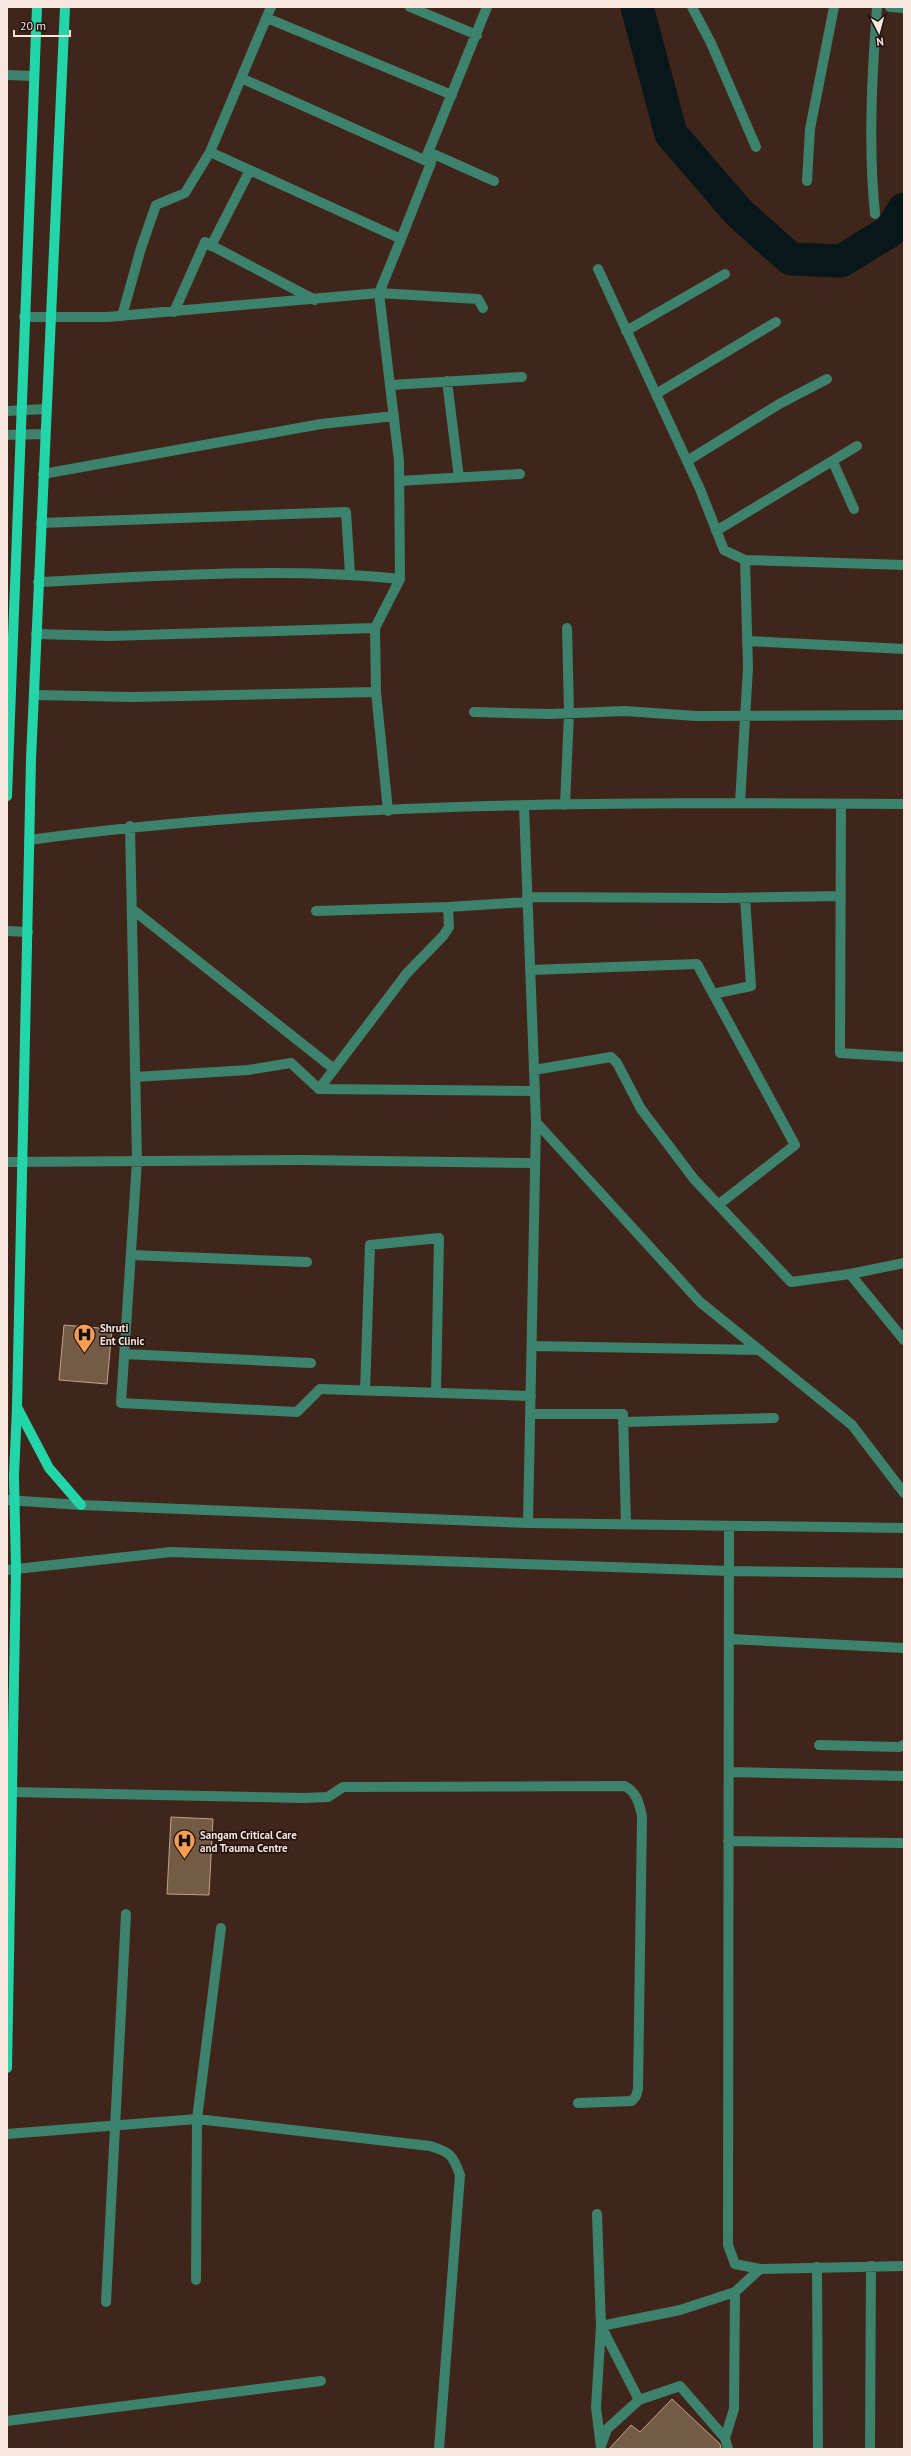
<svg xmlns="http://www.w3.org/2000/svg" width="911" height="2456" font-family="'PT Sans',sans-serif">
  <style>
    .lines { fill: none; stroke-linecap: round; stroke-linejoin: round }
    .river { stroke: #07171a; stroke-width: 33 }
    .building { fill: #745b46; stroke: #bea38c }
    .minor { stroke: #3c826c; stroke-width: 10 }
    .major { stroke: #22d6aa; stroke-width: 10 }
    .labels { text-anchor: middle; stroke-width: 3; stroke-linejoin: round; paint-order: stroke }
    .poi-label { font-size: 11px; font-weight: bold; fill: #f8e5de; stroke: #1e120d; text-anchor: start }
  </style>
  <rect width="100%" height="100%" fill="#40251b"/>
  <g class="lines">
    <!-- river -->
    <path class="river" d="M637 7 671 134 739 213 791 259 841 261 890 231 904 209"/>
  </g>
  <!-- building -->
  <path class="building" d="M64 1325 112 1329 107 1384 59 1380Z
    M171 1817 213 1819 209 1895 167 1894Z
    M672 2399 720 2444 721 2449H609L631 2425 640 2432Z"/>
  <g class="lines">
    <!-- minor -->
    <path class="minor" d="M410 7 477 35
      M692 7 711 43 756 147
      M890 7 904 8
      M267 18 452 95
      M7 75 34 76
      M241 78 431 163 401 239
      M210 152 271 7
      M429 152 494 181
      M425 160 487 7
      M807 181 810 129 834 7
      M875 214C868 145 872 76 877 7
      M211 246 250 170
      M598 269 700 489 724 550 745 560
      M174 312 205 242 315 300
      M122 316 141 248 156 205 185 193 210 152 401 239 379 293 478 299 483 308
      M24 317H107L379 293 399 461 400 579 375 628
      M626 331 725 274
      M447 381 459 478
      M391 385 522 377
      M656 394 776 322
      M7 411 46 409
      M7 435 45 434
      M687 461 781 403 827 379
      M833 462 854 509
      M43 474 321 424 394 416
      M399 481 520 474
      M41 523 346 512 350 574
      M716 531 857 446
      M38 582C159 576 280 567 400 579
      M36 634 110 636 375 628 376 692
      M747 641 904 649
      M34 695 133 697 376 692 388 811
      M474 712 550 714 625 711 696 716 904 715
      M740 803 748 668 745 560 904 565
      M841 804 840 1053 904 1057
      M565 805 569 713 567 628
      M524 806 536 1122 700 1302 852 1425 904 1493
      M130 826 137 1161 121 1403 297 1412 320 1389 531 1396
      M29 840C319 801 613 802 904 804
      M527 897 724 898 841 896
      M132 909 334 1069
      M316 911 448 907
      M7 931 28 932
      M530 970 697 964 795 1145 718 1205
      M713 994 751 986 745 898
      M534 1070 611 1057 617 1063 641 1109 694 1179 791 1282 850 1274 904 1340
      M135 1077 248 1070 291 1063 319 1089 535 1091
      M319 1089 407 973 443 936 449 927 448 907 527 902
      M7 1162 302 1160 535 1163
      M131 1255 307 1262
      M850 1274 904 1263
      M532 1346 760 1350
      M124 1354 311 1363
      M365 1391 370 1245 439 1238 436 1393
      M530 1414H623L626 1525
      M623 1422 774 1418
      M7 1500 81 1505 528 1523 904 1528
      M528 1523 536 1122
      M729 1526 728 2245 735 2264 760 2269 904 2266
      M7 1570 171 1552 729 1571 904 1573
      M729 1639 904 1648
      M819 1745 899 1747 904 1745
      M729 1772 904 1776
      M12 1792 304 1798 328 1797 343 1787 625 1786C637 1793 639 1803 642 1816L638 2089 636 2096 632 2101 578 2103
      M728 1841 904 1843
      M7 2134 197 2119 430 2146C450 2152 453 2155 460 2175L439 2449
      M597 2214 601 2326 596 2407 601 2448
      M817 2267 818 2449
      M196 2280 197 2119 221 1928
      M735 2292 760 2269
      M106 2302 126 1914
      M639 2400 601 2326 680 2310 735 2292 734 2409 725 2438
      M7 2421 321 2381
      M602 2443 607 2429 639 2400 680 2386 725 2438 728 2449
      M870 2449 871 2266"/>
    <!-- major -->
    <path class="major" d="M7 796 37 7
      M17 1407 49 1468 81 1505
      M7 2068 16 1570 14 1476 17 1407 31 759 65 7"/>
  </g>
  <!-- icons -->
  <defs>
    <symbol id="hospital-pin" viewBox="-11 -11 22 30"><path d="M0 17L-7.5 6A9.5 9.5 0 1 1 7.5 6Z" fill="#fc9d54" stroke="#1e120d"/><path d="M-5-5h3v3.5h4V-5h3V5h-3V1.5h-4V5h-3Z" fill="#111"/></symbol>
  </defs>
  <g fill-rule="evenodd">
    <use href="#hospital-pin" x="72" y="1322" width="25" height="34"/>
    <use href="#hospital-pin" x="172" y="1828" width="25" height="34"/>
  </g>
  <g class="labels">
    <!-- poi labels -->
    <g class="poi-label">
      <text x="100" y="1332">Shruti<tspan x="100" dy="13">Ent Clinic</tspan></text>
      <text x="200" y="1839">Sangam Critical Care<tspan x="200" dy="13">and Trauma Centre</tspan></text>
    </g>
  </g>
  <!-- border -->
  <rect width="911" height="2456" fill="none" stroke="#f8e5de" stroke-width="16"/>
  <!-- north arrow -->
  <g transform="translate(879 32) rotate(174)" stroke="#1e120d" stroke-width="3" paint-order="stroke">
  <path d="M0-3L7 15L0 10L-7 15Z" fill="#f8e5de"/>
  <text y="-6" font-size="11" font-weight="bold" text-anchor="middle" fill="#f8e5de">N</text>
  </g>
  <!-- scale -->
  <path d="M14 30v6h56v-6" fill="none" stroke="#f8e5de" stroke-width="2"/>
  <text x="20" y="30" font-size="12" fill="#f8e5de" stroke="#1e120d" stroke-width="3" paint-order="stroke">20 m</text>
</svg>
